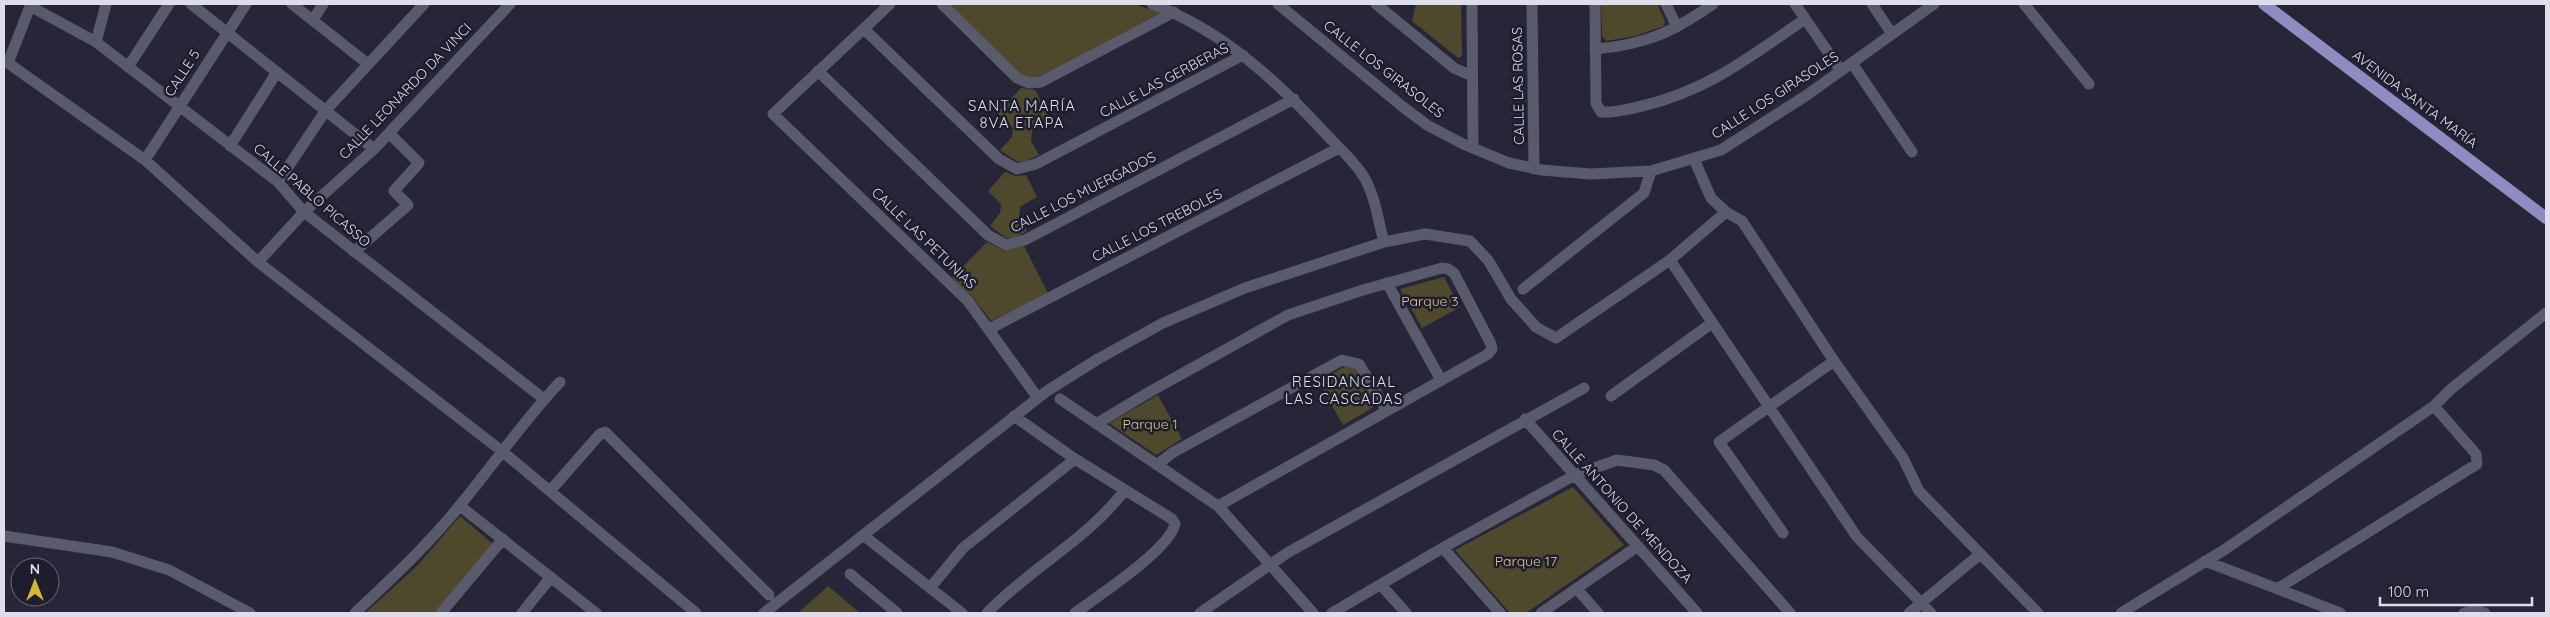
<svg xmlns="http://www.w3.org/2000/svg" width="2550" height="617" font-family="Quicksand,sans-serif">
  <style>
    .green { fill: #4e482d }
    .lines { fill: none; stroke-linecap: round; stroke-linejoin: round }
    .minor { stroke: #5a5a6d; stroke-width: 11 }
    .major { stroke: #8e8cc1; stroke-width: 12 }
    .labels { text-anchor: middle; stroke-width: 5; stroke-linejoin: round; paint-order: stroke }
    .street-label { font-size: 14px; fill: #dedeea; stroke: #1d1d2d }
    .park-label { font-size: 14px; fill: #d8c987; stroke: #1d1d2d }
    .neighbourhood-label { font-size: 15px; letter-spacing: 1px; fill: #dedeea; stroke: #1d1d2d }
  </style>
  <rect width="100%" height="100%" fill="#272638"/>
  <!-- green -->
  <path class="green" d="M949 4H1134L1160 13 1044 75 1031 79 1022 76Z
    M1416 4H1461L1462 56 1458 58 1412 21Z
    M1601 4H1657L1665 21 1664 26 1635 36 1606 41 1602 36Z
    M1021 88 1035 90 1051 121 1032 131 1031 141 1039 155 1026 161 1018 162 1000 150 1012 137 1013 128 997 113Z
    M1005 172 1016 176 1026 175 1037 197 1020 207 1019 217 1027 231 1015 238H1006L990 226 1000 213 1001 204 988 191Z
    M987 242 1005 251 1024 246 1048 293 991 321 975 300 952 278Z
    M1444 277 1460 307 1422 328 1400 289Z
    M1346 366 1356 368 1377 405 1343 425 1318 381Z
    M1158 395 1182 439 1156 455 1109 423Z
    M1573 487 1624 545 1526 613H1510L1455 550Z
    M460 516 493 544 436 613H365L417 566Z
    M828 586 860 613H798Z"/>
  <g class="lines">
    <!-- minor -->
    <path class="minor" d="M31 4 8 63 145 160 258 262 503 452 696 613
      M191 4 374 149
      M292 4 368 64
      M890 4 773 114 968 301 1038 398
      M942 4 1017 78 1029 83 1041 82 1174 12
      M1152 4C1221 30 1274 78 1324 132 1336 145 1352 159 1362 174 1375 193 1378 221 1384 242
      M1278 4 1403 107 1427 125 1463 144 1509 163 1542 170 1590 174 1651 171 1721 150 1807 95 1934 4
      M1376 4 1454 68 1472 76
      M1472 4 1473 148
      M1532 4 1534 169
      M1595 4 1596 103 1601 112C1615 113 1628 109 1642 106 1707 91 1751 56 1805 19
      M1666 4 1677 27
      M1795 4 1841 71
      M1872 4 1892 34
      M2024 4 2089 84
      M30 6 96 42 278 182 304 212 544 399
      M313 20 323 4
      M864 29 999 159 1017 169 1036 164 1243 55
      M96 42 106 4
      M1595 49C1645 45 1673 32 1713 4
      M1852 63 1912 152
      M128 67 169 4
      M818 71 988 235 1006 245 1025 240 1294 99
      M230 146 277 72
      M1694 159 1711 198 1726 212 1742 221 1834 361 1903 458 1919 491 2038 613
      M145 160 246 4
      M278 182 326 110 424 4
      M354 252 408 205 394 191 419 163 389 133
      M1670 260 1857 537 1931 613
      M258 262 304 212 374 149 510 4
      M1387 283 1441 380
      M1523 289 1644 193 1651 171
      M989 329 1339 148
      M1611 396 1712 323
      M1060 399 1218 506 1313 613
      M1014 416 1075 459 1172 519 1175 524C1169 550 1098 596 1075 613
      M1525 419 1697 613
      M1096 424 1151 391 1288 315 1363 290 1442 268 1448 269 1454 273 1491 344 1492 349 1488 354 1218 506
      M1157 465 1172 453 1342 360 1359 364 1387 411
      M550 491 600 434 605 432 769 595
      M460 506 596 613
      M1783 533 1719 442 1834 361
      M863 535 962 613
      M4 536 112 552 169 570 250 613
      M1443 548 1500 613
      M2205 561 2340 613
      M850 574 897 613
      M1381 585 1406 613
      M930 588 963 548 1075 459
      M1577 589 1598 613
      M2277 589 2477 464 2476 454 2434 406
      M355 613C392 578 429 544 461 504 494 464 524 420 560 382
      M441 613 503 539
      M522 613 551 577
      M764 613 1047 391 1098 359 1163 323 1245 288 1384 242 1425 234 1470 241 1488 260 1511 299 1536 327 1556 338 1670 260 1726 212
      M987 613C1029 569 1089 538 1124 491
      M1200 613 1287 553 1584 388
      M1332 613 1446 546 1575 475 1617 460 1654 465 1664 470 1790 613
      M1541 613 1638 546
      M1909 613 1979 555
      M2121 613 2224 550 2434 406 2451 389 2546 313
      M2464 613 2475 610 2485 613"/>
    <!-- major -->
    <path class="major" d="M2264 4 2546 218"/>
  </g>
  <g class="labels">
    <!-- street labels -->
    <g class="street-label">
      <text transform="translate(1384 69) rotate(38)" y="5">CALLE LOS GIRASOLES</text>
      <text transform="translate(182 73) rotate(-57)" y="5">CALLE 5</text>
      <text transform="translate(1164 80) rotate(-28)" y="5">CALLE LAS GERBERAS</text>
      <text transform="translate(1518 86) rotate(-91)" y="5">CALLE LAS ROSAS</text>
      <text transform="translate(405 91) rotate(-46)" y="5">CALLE LEONARDO DA VINCI</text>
      <text transform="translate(1775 95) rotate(-33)" y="5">CALLE LOS GIRASOLES</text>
      <text transform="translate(2415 99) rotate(37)" y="5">AVENIDA SANTA MARÍA</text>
      <text transform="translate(1083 192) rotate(-27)" y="5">CALLE LOS MUERGADOS</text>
      <text transform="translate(312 195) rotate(41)" y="5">CALLE PABLO PICASSO</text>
      <text transform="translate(1157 225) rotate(-27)" y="5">CALLE LOS TREBOLES</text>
      <text transform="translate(924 238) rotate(44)" y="5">CALLE LAS PETUNIAS</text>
      <text transform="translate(1622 506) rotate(48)" y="5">CALLE ANTONIO DE MENDOZA</text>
    </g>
    <!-- park labels -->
    <g class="park-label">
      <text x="1430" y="306">Parque 3</text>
      <text x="1150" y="429">Parque 1</text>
      <text x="1526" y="566">Parque 17</text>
    </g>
    <!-- neighbourhood labels -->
    <g class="neighbourhood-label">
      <text x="1022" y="111">SANTA MARÍA<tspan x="1022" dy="17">8VA ETAPA</tspan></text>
      <text x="1344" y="387">RESIDANCIAL<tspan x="1344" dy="17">LAS CASCADAS</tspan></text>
    </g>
  </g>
  <!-- border -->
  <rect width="2550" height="617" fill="none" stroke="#dedeea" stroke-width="10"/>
  <!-- north arrow -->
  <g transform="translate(35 582)"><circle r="24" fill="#1d1d2d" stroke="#6a6a79"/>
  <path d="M0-4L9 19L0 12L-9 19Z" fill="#d1b736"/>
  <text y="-8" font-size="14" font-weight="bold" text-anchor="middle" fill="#dedeea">N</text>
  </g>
  <!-- scale -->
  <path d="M2380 597v8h152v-8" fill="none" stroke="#dedeea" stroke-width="2.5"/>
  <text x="2388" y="597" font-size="15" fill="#dedeea" stroke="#1d1d2d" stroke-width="4" paint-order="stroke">100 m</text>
</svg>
